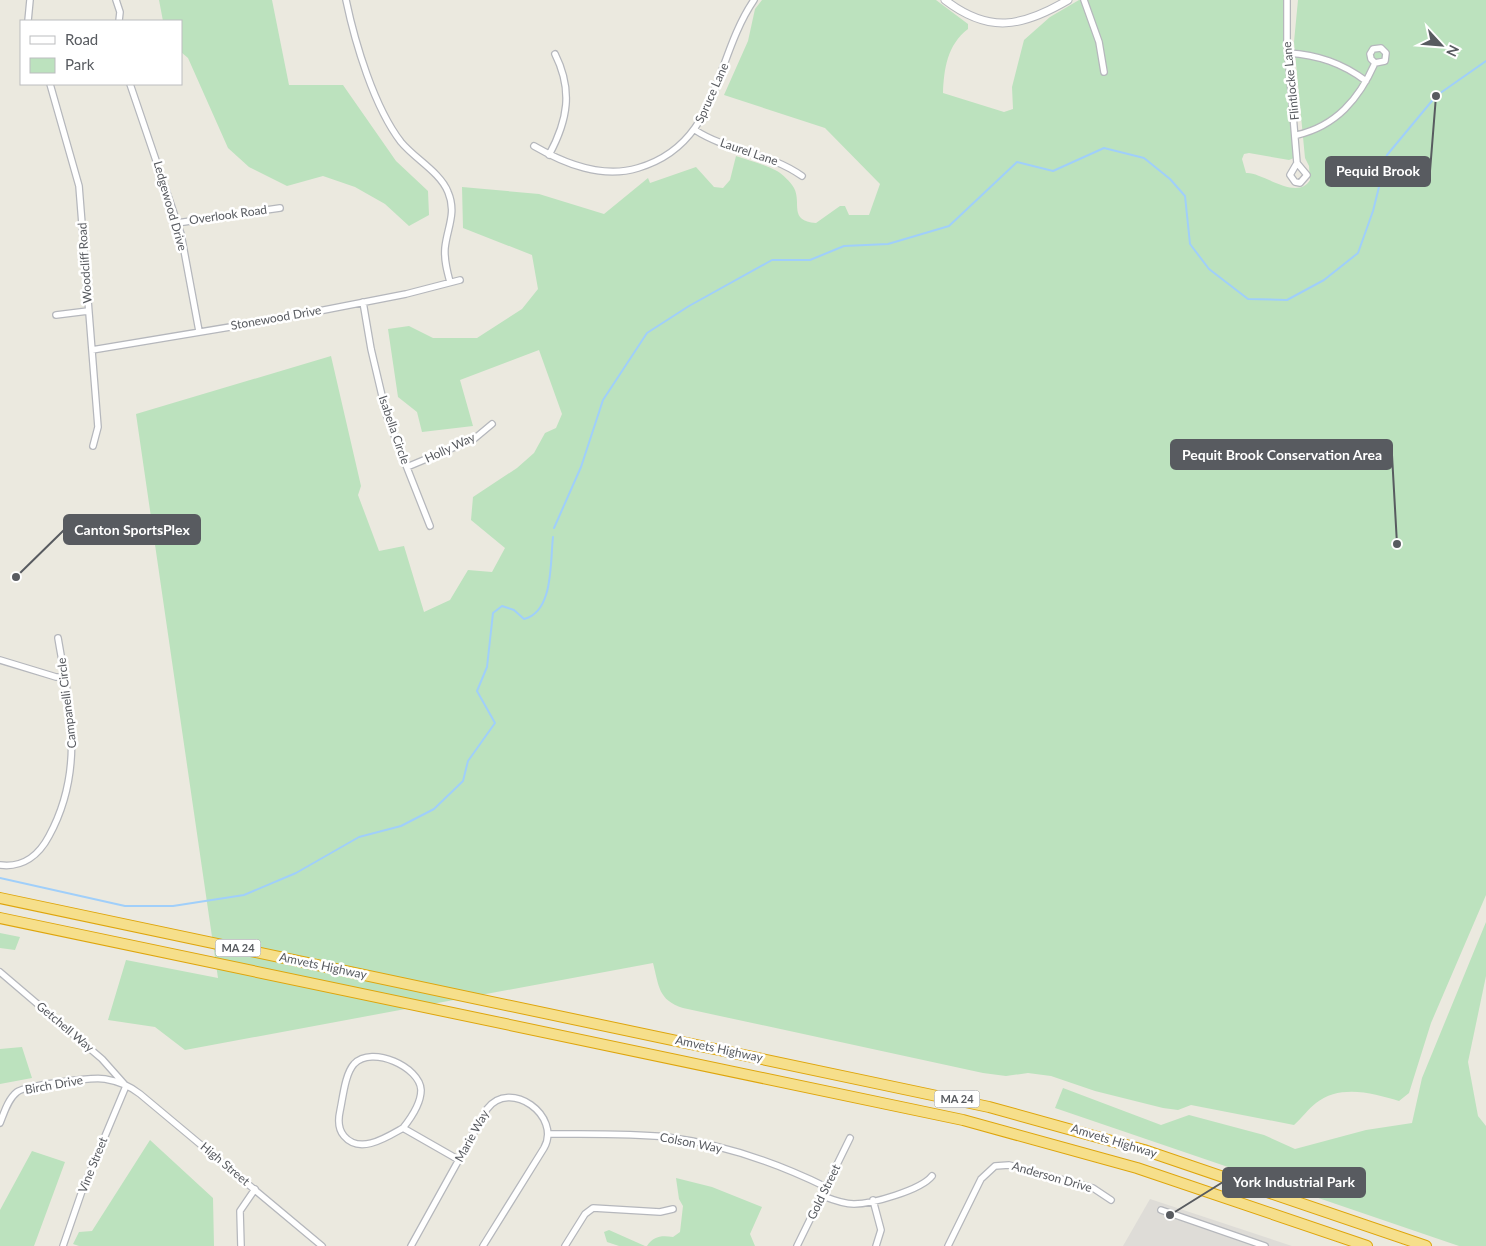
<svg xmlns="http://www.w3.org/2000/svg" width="1486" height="1246" font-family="Lato,sans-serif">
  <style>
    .industrial { fill: #dedcd7 }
    .green { fill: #bce2be }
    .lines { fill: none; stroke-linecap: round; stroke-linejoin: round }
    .stream { stroke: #a0cffa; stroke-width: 2 }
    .minor-casing { stroke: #b5b7bc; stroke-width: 8 }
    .tertiary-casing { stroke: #b5b7bc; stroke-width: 9 }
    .motorway-casing { stroke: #dea50c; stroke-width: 12 }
    .minor { stroke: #fff; stroke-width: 5.5 }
    .tertiary { stroke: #fff; stroke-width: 7 }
    .motorway { stroke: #f6df8b; stroke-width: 10 }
    .labels { text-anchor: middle; stroke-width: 5; stroke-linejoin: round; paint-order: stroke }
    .shield { fill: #fff; stroke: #8a8c90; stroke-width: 1 }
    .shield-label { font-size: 11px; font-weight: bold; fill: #585b60 }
    .street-label { font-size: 12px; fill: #585b60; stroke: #fff }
    .leader { fill: none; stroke: #585b60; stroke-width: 2 }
    .callout-dot { fill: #585b60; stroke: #fff; stroke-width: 2 }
    .callout { fill: #585b60; stroke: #585b60; stroke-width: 2 }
    .callout-label { font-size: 14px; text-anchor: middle; font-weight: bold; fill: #fff }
  </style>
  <rect width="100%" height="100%" fill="#ebe9df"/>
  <!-- industrial -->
  <path class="industrial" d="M1150 1199 1268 1238 1292 1246H1123Z"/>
  <!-- green -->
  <path class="green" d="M159 0H272L289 85H343L396 161 428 191 429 215 409 226 385 204 355 187 323 176 287 186 249 167 228 148 188 58 181 52V21H163Z
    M762 0H936L968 24V29C947 45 944 69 943 93L1004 112 1013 109 1012 87 1024 40 1050 17 1079 0H1286L1284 49 1294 158 1289 160 1249 153 1244 154 1242 159 1246 173C1261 171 1297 202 1310 180L1309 166 1305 158 1294 42 1298 0H1486V895L1431 1023 1409 1093 1399 1101C1373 1093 1340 1084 1316 1103 1308 1109 1302 1118 1294 1125L1191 1105 1178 1110 1163 1108 1095 1091 1051 1076 1028 1073 1006 1076 983 1073 683 1008C658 1000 659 986 653 963L185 1050 155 1027 108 1020 126 960 218 978 136 414 331 356 361 486 358 495 379 551 404 546 424 612 450 600 468 570 492 572 505 548 471 520 473 497 517 468 534 453 545 433 556 428 562 414 539 350 460 380 473 426 422 432 417 412 398 397 388 329 409 326 433 338H477L522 309 538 289 532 255 463 228 462 187 539 194 604 214 648 178 650 183 696 167 714 187 723 188 730 180 736 156C749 161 765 164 777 171 782 174 791 182 794 188 802 203 788 221 816 223L840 206H845L849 215H869L880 184 825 128 724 95 748 41 755 9Z
    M1486 922V976L1468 1062 1478 1116 1486 1126V1246H1459L1055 1108 1063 1088 1161 1125 1189 1115 1264 1135 1295 1149 1366 1130 1412 1123 1422 1078Z
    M0 933 20 937 15 950 0 948Z
    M22 1047 32 1078 0 1084V1049Z
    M150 1140 213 1198 214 1246H79L73 1244 79 1232 92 1231Z
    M32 1151 65 1162 34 1246H0V1210Z
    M676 1178 712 1187 762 1207 750 1234 755 1246H647C653 1236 662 1235 673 1237L680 1232 683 1206 679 1199Z
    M609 1230 645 1246H619L607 1242 604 1232Z"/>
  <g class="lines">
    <!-- stream -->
    <path class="stream" d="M554 528 581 467 603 400 647 333 689 306 772 260H810L844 246 888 244 949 226 1017 162 1053 171 1104 148 1144 158 1170 179 1185 196 1190 244 1209 269 1248 299 1287 300 1324 280 1358 253 1373 211 1387 155 1436 96 1486 61
      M0 878 125 906H173L244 895 296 873 359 837 401 826 434 809 463 781 468 761 495 723 477 691 487 667 493 613 502 606 514 610 524 619C554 612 550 561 553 537"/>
    <defs>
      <path id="minor" d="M116 0 120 12 119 21
        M346 0C355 43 374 107 401 142 415 159 440 172 448 192 457 213 447 228 445 248 444 260 447 271 450 282
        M1084 0 1099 42 1104 72
        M1287 0V43L1297 163 1290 175 1295 182 1300 183 1307 175 1297 163
        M28 21 30 0
        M1288 53C1318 55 1342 63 1366 81
        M50 84 79 186 98 427 93 446
        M130 84 181 234 199 331
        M695 130C727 151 768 152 802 176
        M1297 135C1336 126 1359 99 1375 63L1385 61 1386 53 1381 48 1373 49 1370 54 1371 59 1375 63
        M534 146C565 164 602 179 638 168 720 144 713 60 754 0
        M549 155C568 120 573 90 555 54
        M177 223 280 208
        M363 302 371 349 387 417 430 526
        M56 315 88 311
        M92 350 278 319 406 294 460 280
        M407 467 474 439 492 424
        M0 660 56 677H65
        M0 865C23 868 39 855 49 836 85 770 70 708 58 638
        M0 972 102 1059 126 1086
        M0 1123C4 1113 8 1099 17 1092 26 1085 92 1077 105 1079 117 1081 130 1086 140 1094L322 1246
        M403 1128C411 1118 421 1104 421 1090 420 1067 372 1045 354 1064 345 1074 343 1097 340 1111 338 1120 338 1129 344 1136 360 1155 387 1137 403 1128L459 1160
        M549 1134C588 1134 628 1133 667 1137 721 1144 777 1163 826 1187
        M823 1196C833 1200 844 1204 854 1204 872 1204 921 1190 932 1176
        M873 1200 881 1230 876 1246
        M1161 1210 1265 1246
        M63 1246 82 1191 126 1086
        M241 1246 240 1211 255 1189
        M411 1246 487 1109C510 1078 562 1116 544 1148L483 1246
        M565 1246 585 1214 593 1208 660 1212 673 1209
        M797 1246 850 1138
        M948 1246 981 1179 995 1166 1009 1165 1093 1188 1111 1200"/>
      <path id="tertiary" d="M945 0C989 34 1022 27 1068 0"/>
      <path id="motorway" d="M0 898 989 1107 1144 1150 1426 1246
        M0 918 963 1120 1137 1168 1367 1246"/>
    </defs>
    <!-- minor casing -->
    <use href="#minor" class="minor-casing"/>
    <!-- tertiary casing -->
    <use href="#tertiary" class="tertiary-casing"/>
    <!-- motorway casing -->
    <use href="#motorway" class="motorway-casing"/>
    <!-- minor -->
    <use href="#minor" class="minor"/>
    <!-- tertiary -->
    <use href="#tertiary" class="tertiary"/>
    <!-- motorway -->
    <use href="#motorway" class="motorway"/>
  </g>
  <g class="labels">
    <!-- shield labels -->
    <g class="shield">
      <rect x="215.5" y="939.5" width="45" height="17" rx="4"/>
      <rect x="934.5" y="1090.5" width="45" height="17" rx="4"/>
    </g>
    <g class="shield-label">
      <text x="238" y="952">MA 24</text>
      <text x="957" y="1103">MA 24</text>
    </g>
    <!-- street labels -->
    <g class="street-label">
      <text transform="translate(1291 81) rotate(-96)" y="4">Flintlocke Lane</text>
      <text transform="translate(712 93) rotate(-66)" y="4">Spruce Lane</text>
      <text transform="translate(749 152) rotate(19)" y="4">Laurel Lane</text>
      <text transform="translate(170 206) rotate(74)" y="4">Ledgewood Drive</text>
      <text transform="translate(228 215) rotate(-8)" y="4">Overlook Road</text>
      <text transform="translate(85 263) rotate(-94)" y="4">Woodcliff Road</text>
      <text transform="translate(276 318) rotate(-10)" y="4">Stonewood Drive</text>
      <text transform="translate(394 430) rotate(71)" y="4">Isabella Circle</text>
      <text transform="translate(450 448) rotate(-25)" y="4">Holly Way</text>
      <text transform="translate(67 703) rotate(-97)" y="4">Campanelli Circle</text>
      <text transform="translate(323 966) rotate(12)" y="4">Amvets Highway</text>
      <text transform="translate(65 1027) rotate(40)" y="4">Getchell Way</text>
      <text transform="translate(719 1049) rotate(12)" y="4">Amvets Highway</text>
      <text transform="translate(54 1085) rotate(-10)" y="4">Birch Drive</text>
      <text transform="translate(472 1136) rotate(-61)" y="4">Marie Way</text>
      <text transform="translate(1114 1141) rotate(17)" y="4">Amvets Highway</text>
      <text transform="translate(691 1143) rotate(11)" y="4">Colson Way</text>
      <text transform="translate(225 1164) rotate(40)" y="4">High Street</text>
      <text transform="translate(93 1165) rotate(-68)" y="4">Vine Street</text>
      <text transform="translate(1052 1177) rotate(16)" y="4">Anderson Drive</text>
      <text transform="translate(824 1192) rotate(-64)" y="4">Gold Street</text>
    </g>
  </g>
  <!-- callouts -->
  <path class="leader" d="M1436 96L1430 171M1397 544L1392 455M16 577L64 530M1170 1215L1223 1182"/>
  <g class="callout-dot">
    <circle cx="1436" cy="96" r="5"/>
    <circle cx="1397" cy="544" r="5"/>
    <circle cx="16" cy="577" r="5"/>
    <circle cx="1170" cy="1215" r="5"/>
  </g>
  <g class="callout">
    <rect x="1326" y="157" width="104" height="29" rx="5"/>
    <rect x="1171" y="440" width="221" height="29" rx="5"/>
    <rect x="64" y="515" width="136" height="29" rx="5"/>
    <rect x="1223" y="1168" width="142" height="29" rx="5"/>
  </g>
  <g class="callout-label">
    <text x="1378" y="176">Pequid Brook</text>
    <text x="1282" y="460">Pequit Brook Conservation Area</text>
    <text x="132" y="535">Canton SportsPlex</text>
    <text x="1294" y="1187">York Industrial Park</text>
  </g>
  <!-- legend -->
  <rect x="20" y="20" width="162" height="65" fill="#ffffff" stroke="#bcbdbf"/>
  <rect x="30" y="36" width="25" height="8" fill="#ffffff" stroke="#bcbdbf"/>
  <text x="65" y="45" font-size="15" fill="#585b60">Road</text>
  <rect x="30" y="58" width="25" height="15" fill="#bce2be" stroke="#bcbdbf"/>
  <text x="65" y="70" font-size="15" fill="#585b60">Park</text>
  <!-- north arrow -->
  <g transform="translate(1441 45) rotate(116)" stroke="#ffffff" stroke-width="4" paint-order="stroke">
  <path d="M0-4L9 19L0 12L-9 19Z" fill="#585b60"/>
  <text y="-8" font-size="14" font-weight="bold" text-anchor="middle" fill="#585b60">N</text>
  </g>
</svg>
